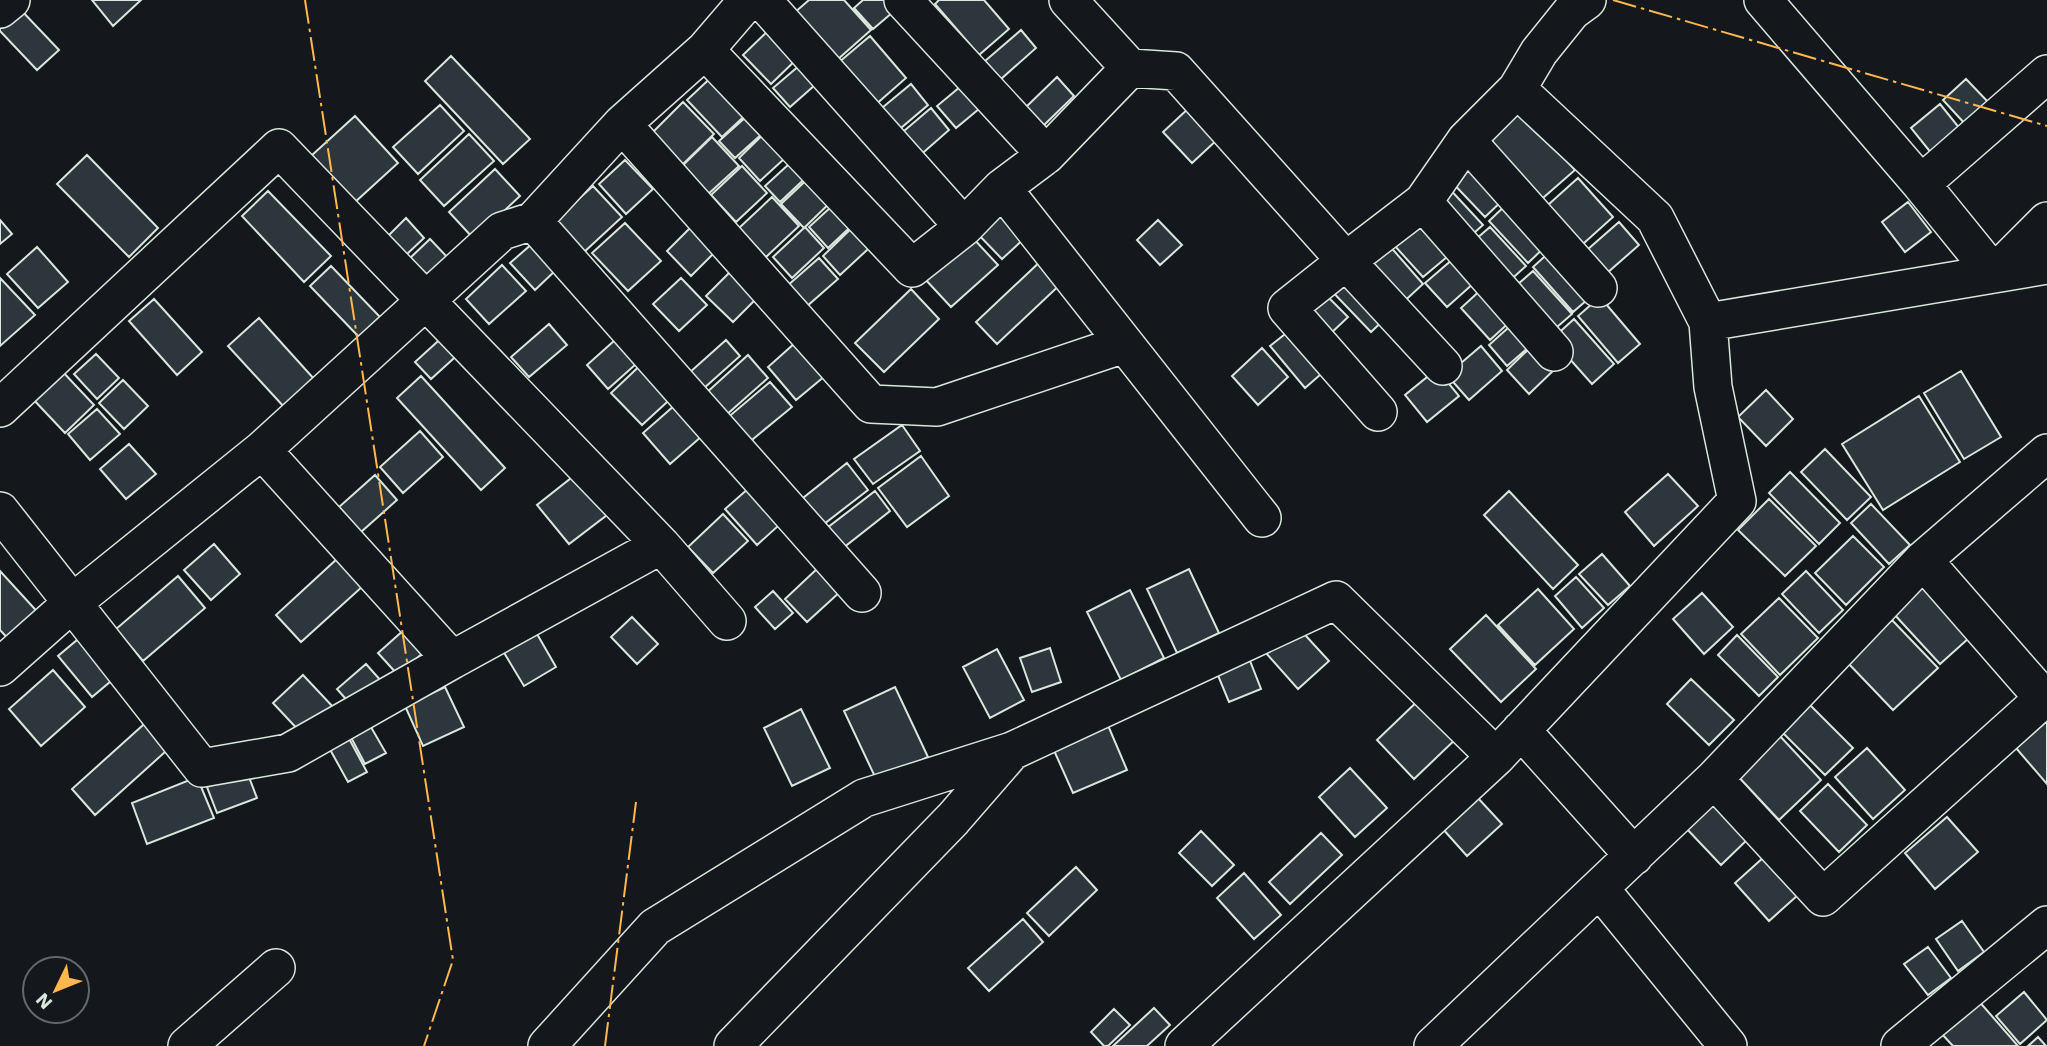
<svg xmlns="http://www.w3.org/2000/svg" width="2047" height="1046" font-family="'Work Sans',sans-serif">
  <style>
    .building { fill: #2c363c; stroke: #d8e6dc; stroke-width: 2 }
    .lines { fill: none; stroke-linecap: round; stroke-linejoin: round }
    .minor-casing { stroke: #d8e6dc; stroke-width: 40 }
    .minor { stroke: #14181c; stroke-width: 37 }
    .power { stroke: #ffb74d; stroke-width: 2; stroke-dasharray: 24 5 3.5 5; stroke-linecap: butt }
  </style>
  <rect width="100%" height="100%" fill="#14181c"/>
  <!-- building -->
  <path class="building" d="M92 0H141L113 26Z
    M809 0H844L871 30 837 60 794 13Z
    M863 0H893L899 7 873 29 854 8Z
    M939 0H984L1009 29 979 55 935 4Z
    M20 9 59 50 37 70 0 31V28Z
    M773 26 801 55 771 84 743 55Z
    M1021 30 1036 48 1001 79 985 61Z
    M870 36 906 78 874 106 838 63Z
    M451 56 530 139 503 164 425 81Z
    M807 59 823 78 790 107 773 88Z
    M718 71 752 109 722 137 687 100Z
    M1057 77 1074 96 1043 126 1025 108Z
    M1966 79 1990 104 1967 126 1943 100Z
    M966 82 985 104 956 128 937 106Z
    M911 84 928 105 895 133 877 112Z
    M683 102 714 134 680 167 649 136Z
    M1940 104 1961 130 1932 154 1911 128Z
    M440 105 464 131 418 174 393 147Z
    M1190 107 1219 138 1192 163 1163 132Z
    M1518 107 1575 170 1536 204 1480 141Z
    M756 108 772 125 735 158 719 141Z
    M931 108 949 130 917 158 898 136Z
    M355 116 398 163 354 203 311 156Z
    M774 124 796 148 760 181 739 158Z
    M469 134 494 161 444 206 420 180Z
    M712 137 739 166 706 196 680 168Z
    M801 153 815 169 780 202 765 186Z
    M87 155 158 228 129 257 57 184Z
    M1467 159 1504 199 1485 217 1447 177Z
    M625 160 653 189 626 214 599 184Z
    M742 166 767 193 736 222 711 195Z
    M495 169 520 196 474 239 449 212Z
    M815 172 837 196 804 228 781 204Z
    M1578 178 1613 217 1574 252 1539 213Z
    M1446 185 1483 225 1466 240 1429 201Z
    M593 186 622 217 583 253 554 221Z
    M268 191 331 256 304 282 242 216Z
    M772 197 799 226 766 257 739 228Z
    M842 197 861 217 828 248 809 227Z
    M1510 201 1549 243 1528 263 1489 221Z
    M1908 202 1931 232 1905 252 1882 222Z
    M997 205 1027 236 1002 259 972 228Z
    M406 218 424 238 406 255 388 236Z
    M862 218 880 238 840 275 823 256Z
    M0 220 12 234 0 244Z
    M1158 220 1182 245 1160 265 1137 240Z
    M1619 222 1639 245 1599 280 1579 257Z
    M625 223 661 261 628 291 592 253Z
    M1418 225 1447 257 1423 277 1394 245Z
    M691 227 715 252 691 276 667 251Z
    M805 227 824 248 792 278 773 257Z
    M1490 227 1526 266 1505 285 1469 245Z
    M971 236 998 265 951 307 924 278Z
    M430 239 449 259 427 279 408 260Z
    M533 243 557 269 535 290 510 263Z
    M1388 244 1423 284 1398 307 1363 268Z
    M37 247 68 282 38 308 7 274Z
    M1554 248 1594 294 1573 312 1533 267Z
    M819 258 838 279 806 307 787 286Z
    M1044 258 1065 280 997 344 976 322Z
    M1453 259 1474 283 1447 307 1425 283Z
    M1346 264 1391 313 1371 332 1325 284Z
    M502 265 526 291 489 324 466 299Z
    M331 266 380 317 359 337 310 286Z
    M1533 271 1572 314 1549 334 1510 291Z
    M730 272 756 299 733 322 706 296Z
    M0 278 35 315 0 346Z
    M681 278 707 305 679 331 653 304Z
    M1484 287 1513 319 1490 340 1461 308Z
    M911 289 939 319 884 372 855 343Z
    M1321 290 1348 317 1326 338 1300 310Z
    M1600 297 1640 344 1618 363 1578 316Z
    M154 299 202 352 177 375 129 321Z
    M259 318 315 380 285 408 228 346Z
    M1518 319 1537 340 1507 366 1489 345Z
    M1574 319 1614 364 1592 384 1552 339Z
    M549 324 567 345 529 377 511 357Z
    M1294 327 1328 368 1305 388 1270 346Z
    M624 332 645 356 608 389 587 365Z
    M447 333 463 350 431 379 415 362Z
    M726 340 740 356 703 389 689 373Z
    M795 343 825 376 796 400 768 367Z
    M1534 344 1556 368 1529 394 1507 370Z
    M1481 346 1502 371 1469 400 1447 375Z
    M1262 348 1288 377 1258 405 1232 376Z
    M96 354 119 378 97 399 74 374Z
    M748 355 768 378 725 416 705 394Z
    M647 359 678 392 642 425 611 393Z
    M1437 369 1459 396 1427 422 1405 395Z
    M61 370 94 405 65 433 31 397Z
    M1961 371 2001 437 1964 459 1924 393Z
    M421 376 505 468 481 490 397 398Z
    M123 380 148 406 124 429 99 403Z
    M770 382 792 407 747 444 726 419Z
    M1766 390 1793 419 1766 446 1738 417Z
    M1919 396 1960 462 1883 510 1842 444Z
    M683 398 710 429 670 464 643 433Z
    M97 409 120 434 90 460 68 434Z
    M902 425 920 451 873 484 854 459Z
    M420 431 443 457 403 493 380 467Z
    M129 444 156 474 126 499 100 469Z
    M1825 449 1871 497 1847 520 1801 472Z
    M921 456 949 496 907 527 878 488Z
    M847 463 868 490 824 524 803 498Z
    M1790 472 1840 523 1819 544 1769 493Z
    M1668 474 1698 506 1654 546 1625 512Z
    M375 475 397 500 361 532 339 507Z
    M575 475 607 515 569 544 537 505Z
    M757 481 788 517 757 545 725 509Z
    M875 491 890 511 843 548 827 528Z
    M1509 491 1578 565 1553 589 1484 515Z
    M1769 499 1816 546 1785 576 1738 530Z
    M1871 504 1910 545 1889 564 1851 523Z
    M723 514 748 541 713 573 688 547Z
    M1853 536 1884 567 1846 605 1815 573Z
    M214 544 240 574 211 600 184 570Z
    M1602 554 1630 586 1608 605 1579 574Z
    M338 558 363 586 301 642 276 615Z
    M819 567 841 591 807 622 785 599Z
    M1189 569 1219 633 1177 653 1147 589Z
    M0 571 43 618 14 645 0 630Z
    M1806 571 1843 610 1819 633 1782 594Z
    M178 576 205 608 143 661 116 629Z
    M1576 577 1604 608 1582 628 1555 596Z
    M1933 577 1979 629 1940 664 1893 613Z
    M1538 589 1574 629 1535 665 1498 625Z
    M1130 590 1164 658 1121 680 1087 612Z
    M773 591 793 613 775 629 755 607Z
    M1702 593 1733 627 1704 654 1673 619Z
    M1779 598 1818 638 1780 675 1741 634Z
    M1486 615 1536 669 1501 702 1450 649Z
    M632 617 658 644 637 664 611 637Z
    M1892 620 1938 668 1893 710 1847 662Z
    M1295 624 1329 661 1298 689 1265 652Z
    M533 627 556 667 524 686 500 646Z
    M405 629 425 651 398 675 378 653Z
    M83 635 117 676 92 697 58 656Z
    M1737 635 1778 677 1759 696 1718 655Z
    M1050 648 1061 682 1032 692 1020 658Z
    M1245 648 1261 689 1229 702 1212 661Z
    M997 649 1024 700 990 718 963 667Z
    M366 664 382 682 353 707 337 689Z
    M53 670 85 707 41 746 9 709Z
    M303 675 334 708 304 736 273 703Z
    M1691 679 1734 720 1709 745 1667 704Z
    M445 687 464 727 423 746 405 706Z
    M895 687 928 757 877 781 844 711Z
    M1423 696 1460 735 1414 779 1377 740Z
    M1808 703 1853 748 1825 775 1780 730Z
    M801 709 830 768 792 786 764 728Z
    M364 715 386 753 365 764 345 726Z
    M152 717 175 743 95 815 72 789Z
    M2047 721V784L2016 748Z
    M1107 723 1127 770 1073 793 1052 746Z
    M346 733 367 772 348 782 327 744Z
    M1777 733 1821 780 1779 820 1734 772Z
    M1867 748 1905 790 1873 819 1835 777Z
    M1350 768 1387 808 1355 837 1319 797Z
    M247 772 257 798 217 813 207 787Z
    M197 777 214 818 147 844 132 803Z
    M1828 784 1867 825 1839 852 1800 811Z
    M1477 797 1502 824 1467 856 1442 828Z
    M1714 800 1750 837 1721 865 1685 827Z
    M1947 817 1978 852 1935 889 1905 853Z
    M1201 831 1234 865 1212 886 1179 853Z
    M1321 833 1342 855 1290 904 1269 882Z
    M1764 857 1798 895 1769 921 1735 883Z
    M1076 867 1097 890 1049 936 1027 913Z
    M1244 873 1281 915 1254 939 1217 898Z
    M1023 919 1043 942 989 991 968 968Z
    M1962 921 1984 952 1958 971 1936 939Z
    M1928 947 1951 978 1928 995 1904 964Z
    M2024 992 2047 1020 2020 1044 1996 1016Z
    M1977 999 2018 1046H1953L1940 1032Z
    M1154 1008 1170 1025 1147 1046H1113Z
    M1114 1009 1130 1025 1108 1046H1104L1091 1032Z
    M2038 1037 2046 1046H2028Z"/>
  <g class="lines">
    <defs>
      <path id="minor" d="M762 0 964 227 1002 188 1262 518
        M903 0 1046 155 1002 188
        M1763 0 1921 184 1994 274 2047 221
        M0 9 11 0
        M705 50 912 268 964 227
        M1130 68 1176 71 1346 261 1423 202 1466 140 1517 89 1539 52 1572 11 1587 0
        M622 124 871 404 937 407 1124 344
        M1466 140 1598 288
        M1046 155 1130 68 1068 0
        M1921 184 2047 74
        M1423 202 1554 352
        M533 221 862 593
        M1708 322 2047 265
        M0 408 279 148 661 545 727 621
        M1378 412 1287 308 1346 261 1443 366
        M262 450 452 660 661 545
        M0 511 202 768 288 753 452 660
        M1923 560 2047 702
        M0 667 71 604 262 450 502 231 533 221 622 124 705 50 748 0
        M1521 730 1634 856
        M1714 779 1823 897 2044 698
        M1600 889 1728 1046
        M187 1046 276 968
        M547 1046 655 927 864 798 1012 751
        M733 1046 953 819 1012 751 1336 600 1496 757
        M1184 1046 1496 757 1737 501 1713 387 1708 322 1655 218 1517 89
        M1433 1046 1714 779 1923 560 2047 453
        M1900 1046 2047 925"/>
    </defs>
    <!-- minor casing -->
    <use href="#minor" class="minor-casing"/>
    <!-- minor -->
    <use href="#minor" class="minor"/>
    <!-- power -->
    <path class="power" d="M305 0 453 960 424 1046
      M1613 0 2047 126
      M605 1046 636 802"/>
  </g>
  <!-- north arrow -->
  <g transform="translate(56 990) rotate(227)"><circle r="33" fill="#14181c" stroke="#626a69" stroke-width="2"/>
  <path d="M0-5L12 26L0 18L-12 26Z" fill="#ffb74d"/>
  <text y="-10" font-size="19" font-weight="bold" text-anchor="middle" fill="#d8e6dc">N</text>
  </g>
</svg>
